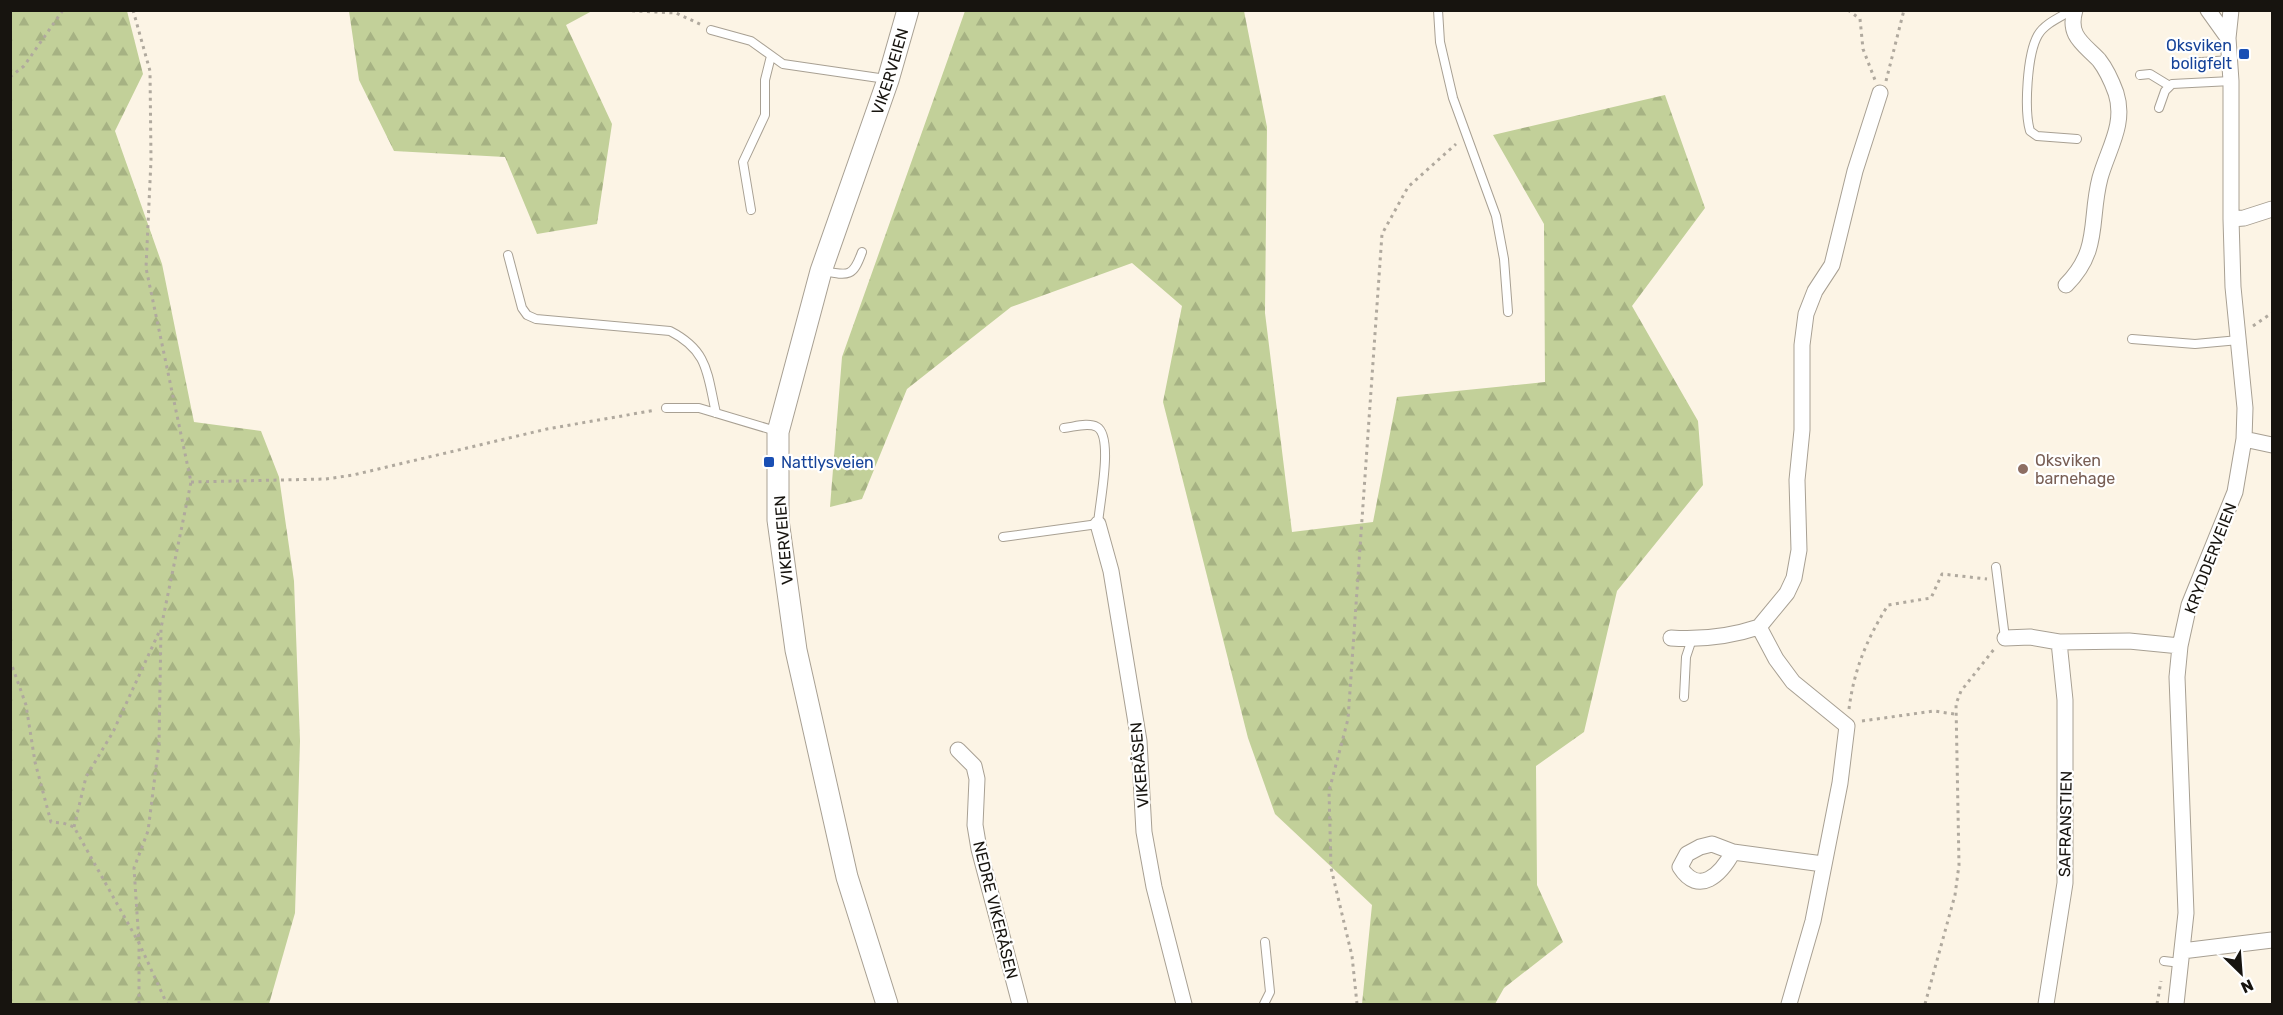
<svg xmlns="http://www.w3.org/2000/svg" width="2283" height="1015" font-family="Rubik,sans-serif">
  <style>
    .forest { fill: url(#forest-firs) }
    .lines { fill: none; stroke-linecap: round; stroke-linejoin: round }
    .service-casing { stroke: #a8a093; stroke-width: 10 }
    .minor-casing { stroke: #a8a093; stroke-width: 17 }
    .secondary-casing { stroke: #a8a093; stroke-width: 23 }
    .path { stroke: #b0a99e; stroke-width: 3; stroke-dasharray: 3 4.5; stroke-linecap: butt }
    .service { stroke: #fff; stroke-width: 8 }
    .minor { stroke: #fff; stroke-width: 15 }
    .secondary { stroke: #fff; stroke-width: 21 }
    .transit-dot { fill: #1a4fb4; stroke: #fff; stroke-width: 2 }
    .education-dot { fill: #8d6e63; stroke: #fff; stroke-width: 2 }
    .labels { text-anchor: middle; stroke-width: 4.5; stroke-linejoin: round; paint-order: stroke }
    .transit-label { font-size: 16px; fill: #164399; stroke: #fff; text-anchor: end }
    .street-label { font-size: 16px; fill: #17140f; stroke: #fff }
    .education-label { font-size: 16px; fill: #785e54; stroke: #fff; text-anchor: start }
  </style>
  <defs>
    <pattern id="forest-firs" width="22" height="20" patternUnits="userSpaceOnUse" patternTransform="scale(1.5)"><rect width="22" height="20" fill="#c2d099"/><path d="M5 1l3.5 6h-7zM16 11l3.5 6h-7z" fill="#a6b283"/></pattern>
  </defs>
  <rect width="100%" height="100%" fill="#fcf4e5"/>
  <!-- forest -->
  <path class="forest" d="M10 11H127L143 74 115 131 162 264 194 422 261 431 279 477 294 581 300 741 295 913 269 1004H11Z
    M349 11H592L566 25 612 124 597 224 537 234 505 157 394 151 359 80Z
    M965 11H1244L1267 127 1265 313 1292 532 1373 522 1397 397 1545 382 1544 224 1493 135 1665 95 1705 208 1632 306 1698 421 1703 485 1617 591 1584 732 1536 766 1537 885 1563 942 1504 988 1495 1004H1362L1372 905 1275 814 1248 738 1163 402 1182 306 1132 263 1011 307 907 389 862 499 830 507 842 357Z"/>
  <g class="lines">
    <defs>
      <path id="service" d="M1438 10 1440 42 1453 98 1496 216 1504 259 1508 312
        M2072 10C2061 17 2045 23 2038 35 2027 54 2024 110 2030 131L2037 136 2077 139
        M711 30 751 41 783 64 886 79
        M2188 63 2230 60
        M2140 75 2150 74 2168 85
        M2159 108 2165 91 2172 84 2231 81
        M751 210 743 162 765 115V80L771 56
        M508 255 522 308 527 315 536 319 670 331C709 351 707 374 716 413
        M823 271C849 276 853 277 862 252
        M2132 339 2195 344 2239 340
        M666 408H699L776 431
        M1003 537 1098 524C1099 505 1114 437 1097 427 1088 422 1074 427 1064 428
        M1996 567 2005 638
        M1684 697 1686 657 1692 639
        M2164 961 2181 963
        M1264 1004 1270 992 1265 942"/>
      <path id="minor" d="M2208 10 2228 38
        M2231 219 2244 218 2272 209
        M2066 285C2101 250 2089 220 2100 178 2108 149 2126 124 2116 93 2112 82 2106 69 2099 60 2084 44 2067 36 2075 10
        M2244 439 2272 445
        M1098 524 1111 571 1139 741 1144 832 1154 887 1184 1004
        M1671 638C1702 640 1729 637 1759 627
        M2005 638 2030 637 2059 642 2129 641 2180 646
        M958 750 974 766 977 779 975 825 979 849 1020 1004
        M1733 852C1721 874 1699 897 1680 867L1687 854 1700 847 1712 844 1733 852 1823 864
        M2182 951 2272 940
        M1789 1004 1813 921 1840 783 1847 726 1793 682 1776 659 1759 627 1787 593 1794 578 1799 550 1797 480 1802 430V345L1806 314 1815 291 1832 265 1855 171 1880 93
        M2046 1004 2065 883V700L2059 642
        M2176 1004 2186 913 2177 677 2180 646 2189 605 2235 492 2244 439 2245 408 2233 287 2231 219V81L2228 38 2231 10"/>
      <g id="secondary">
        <path id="s1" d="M887 1004 847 877 796 650 778 520V432L821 271 888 80 908 10"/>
      </g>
    </defs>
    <!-- service casing -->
    <use href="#service" class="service-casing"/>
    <!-- minor casing -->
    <use href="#minor" class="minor-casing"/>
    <!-- secondary casing -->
    <use href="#secondary" class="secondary-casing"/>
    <!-- path -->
    <path class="path" d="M133 10 150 71 151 160 146 268 191 482 161 628 159 744 148 831 134 868 139 943 167 1004
      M617 10 676 13 702 25
      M1848 10 1860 19 1863 49 1875 80
      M10 77 24 66 63 10
      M1886 81 1904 10
      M2253 326 2272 313
      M191 482 326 479 353 475 547 429 656 410
      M10 660 26 705 35 762 51 822 63 823 74 827 139 943V1004
      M1849 709C1854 669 1867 639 1888 605L1931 598 1942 574 1987 579
      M1862 721 1934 711 1954 714
      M74 827 86 777 113 732 160 630
      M1357 1004 1352 956 1331 868 1329 791 1348 719 1382 234 1408 187 1456 144
      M1925 1004 1955 895 1959 865 1956 704 1961 691 1995 648
      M2157 1004 2161 981"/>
    <!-- service -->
    <use href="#service" class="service"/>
    <!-- minor -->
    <use href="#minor" class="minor"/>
    <!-- secondary -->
    <use href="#secondary" class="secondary"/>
  </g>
  <!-- markers -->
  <g class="transit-dot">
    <rect x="2238" y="48" width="12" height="12" rx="3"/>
    <rect x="763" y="456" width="12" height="12" rx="3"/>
  </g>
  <circle class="education-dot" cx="2023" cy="469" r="6"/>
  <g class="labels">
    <!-- transit labels -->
    <g class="transit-label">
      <text x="2232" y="51">Oksviken<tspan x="2232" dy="18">boligfelt</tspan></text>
      <text x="781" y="468" text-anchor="start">Nattlysveien</text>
    </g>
    <!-- street labels -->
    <g class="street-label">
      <text dy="6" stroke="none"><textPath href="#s1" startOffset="963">VIKERVEIEN</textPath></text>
      <text transform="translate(783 540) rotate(-95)" y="6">VIKERVEIEN</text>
      <text transform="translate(2210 558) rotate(-69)" y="6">KRYDDERVEIEN</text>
      <text transform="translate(1139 765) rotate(-95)" y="6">VIKERÅSEN</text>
      <text transform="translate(2065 824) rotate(-89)" y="6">SAFRANSTIEN</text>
      <text transform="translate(996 910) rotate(76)" y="6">NEDRE VIKERÅSEN</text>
    </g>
    <!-- education labels -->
    <g class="education-label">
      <text x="2035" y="466">Oksviken<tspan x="2035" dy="18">barnehage</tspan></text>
    </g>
  </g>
  <!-- border -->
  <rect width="2283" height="1015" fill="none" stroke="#17140f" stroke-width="24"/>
  <!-- north arrow -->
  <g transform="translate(2241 973) rotate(155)" stroke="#ffffff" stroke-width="4.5" paint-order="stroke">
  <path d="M0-4.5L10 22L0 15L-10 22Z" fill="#17140f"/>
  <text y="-9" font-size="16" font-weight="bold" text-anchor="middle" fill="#17140f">N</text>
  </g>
</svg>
